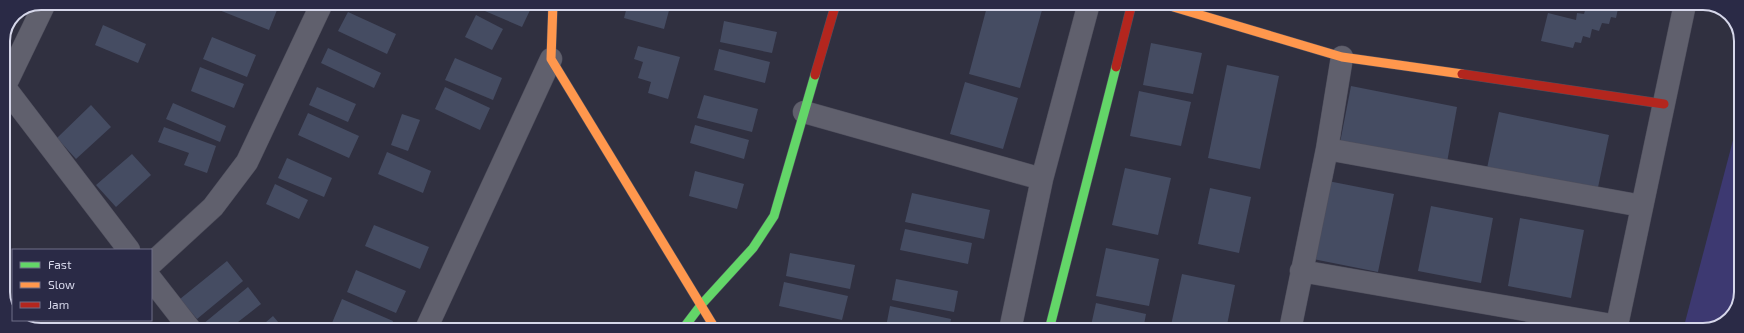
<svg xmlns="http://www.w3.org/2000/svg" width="1744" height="333" font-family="'Exo 2',sans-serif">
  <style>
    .green { fill: #3d3971 }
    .building { fill: #454c62 }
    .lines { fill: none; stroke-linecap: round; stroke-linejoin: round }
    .street-casing { stroke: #4f4f5d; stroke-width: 23 }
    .fast-casing { stroke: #4f4f5d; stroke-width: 10 }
    .slow-casing { stroke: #4f4f5d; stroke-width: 10 }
    .jam-casing { stroke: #4f4f5d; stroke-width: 10 }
    .street { stroke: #60606d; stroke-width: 22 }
    .fast { stroke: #63d668; stroke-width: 9 }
    .slow { stroke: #ff974d; stroke-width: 9 }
    .jam { stroke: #b3261e; stroke-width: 9 }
    .rim { fill: none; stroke: #d6d7ea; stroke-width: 2 }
  </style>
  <rect width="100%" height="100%" fill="#303040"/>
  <!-- green -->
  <path class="green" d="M1741 110 1740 299 1728 321 1703 330H1683Z"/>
  <!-- building -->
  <path class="building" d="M222 3H275L279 5 269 30 219 10Z
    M389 3H403L400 8Z
    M480 3H526L532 6 522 27 478 8Z
    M628 3H671L664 29 624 18Z
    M988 3H1044L1020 88 969 74Z
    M1593 4H1619L1616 18 1611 17 1609 24 1602 23 1599 31 1592 29 1590 38 1583 36 1581 43 1575 42 1573 48 1541 41 1548 13 1576 20 1577 13 1584 14 1586 7 1592 8Z
    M348 12 396 34 387 54 338 31Z
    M476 15 503 29 492 50 465 37Z
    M724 21 777 32 772 53 720 42Z
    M103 25 146 44 138 63 95 45Z
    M212 37 256 55 247 77 203 59Z
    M1151 43 1202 53 1193 94 1143 85Z
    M638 46 680 57 668 99 648 93 651 82 638 78 643 62 634 59Z
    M328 48 381 73 374 88 321 63Z
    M719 49 770 62 765 83 714 70Z
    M455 58 502 78 493 100 445 80Z
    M1227 65 1279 76 1260 169 1208 158Z
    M200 67 244 84 234 108 191 91Z
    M965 82 1018 98 1003 149 950 134Z
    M1351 86 1457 107 1446 168 1339 148Z
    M317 87 356 104 348 122 309 105Z
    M445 87 490 108 480 130 435 109Z
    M1139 91 1191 102 1181 146 1130 136Z
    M704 95 758 109 752 132 697 118Z
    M173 103 226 126 220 142 166 119Z
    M91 105 111 127 76 159 57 138Z
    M1499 112 1609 135 1596 197 1486 173Z
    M308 113 359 136 349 158 298 135Z
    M402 114 420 120 408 151 391 145Z
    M695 125 749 140 744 159 690 143Z
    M164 127 216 146 207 173 184 165 189 153 158 142Z
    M387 152 431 171 423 193 378 174Z
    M132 154 151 175 116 207 96 185Z
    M287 158 332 178 324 197 278 178Z
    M1125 168 1171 178 1158 235 1112 225Z
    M695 171 744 184 737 209 689 196Z
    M1328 181 1394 194 1378 272 1313 259Z
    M275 184 308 200 299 219 266 204Z
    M1210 188 1251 197 1239 253 1198 244Z
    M912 193 990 210 984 239 905 222Z
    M1431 206 1493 218 1481 283 1418 271Z
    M1520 218 1584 230 1571 298 1508 286Z
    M374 225 429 247 420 269 365 246Z
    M905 229 972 243 968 264 900 250Z
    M1106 248 1159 259 1149 306 1096 296Z
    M790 253 855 265 850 289 786 276Z
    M227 261 243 281 197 319 180 299Z
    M356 270 406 291 396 313 347 292Z
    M1182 274 1235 285 1226 330H1170Z
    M896 279 958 291 954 312 892 300Z
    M784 282 848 296 842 320 779 306Z
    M248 287 261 304 229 329H207L203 324Z
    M342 299 393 321 390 329H347L332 323Z
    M1096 303 1146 314 1143 330H1090Z
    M890 306 951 319 949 330H897L886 327Z
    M273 316 284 329H258Z
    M1300 327 1313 329V330H1299Z"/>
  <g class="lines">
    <defs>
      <path id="street" d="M3 85 129 250
        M3 90 45 3
        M804 112 1042 179
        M1327 149 1642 206
        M151 264 213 207 247 162 322 3
        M1301 271 1617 326
        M151 279 190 329
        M426 329 551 59
        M1010 330 1042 179 1089 3
        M1290 330 1327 149 1342 57
        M1616 330 1685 4"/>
      <path id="fast" d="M682 330 701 305 753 248 774 216 815 75
        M1049 330 1116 67"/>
      <path id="slow" d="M553 3 551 59 716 330
        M1160 3 1342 57 1462 74"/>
      <path id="jam" d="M1116 67 1132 3
        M1462 74 1664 104
        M815 75 836 3"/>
    </defs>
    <!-- street casing -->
    <use href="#street" class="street-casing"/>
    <!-- fast casing -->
    <use href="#fast" class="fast-casing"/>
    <!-- slow casing -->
    <use href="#slow" class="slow-casing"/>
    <!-- jam casing -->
    <use href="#jam" class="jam-casing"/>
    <!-- street -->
    <use href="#street" class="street"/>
    <!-- fast -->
    <use href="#fast" class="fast"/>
    <!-- slow -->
    <use href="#slow" class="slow"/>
    <!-- jam -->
    <use href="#jam" class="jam"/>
  </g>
  <!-- crop -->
  <path d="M0 0H1744V333H0ZM41 10H1703A31 31 0 0 1 1734 41V292A31 31 0 0 1 1703 323H41A31 31 0 0 1 10 292V41A31 31 0 0 1 41 10Z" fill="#2a2a46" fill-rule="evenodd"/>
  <path class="rim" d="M41 10H1703A31 31 0 0 1 1734 41V292A31 31 0 0 1 1703 323H41A31 31 0 0 1 10 292V41A31 31 0 0 1 41 10Z"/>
  <!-- legend -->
  <rect x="12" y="249" width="140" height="72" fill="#2a2a46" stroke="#6f6f88"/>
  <rect x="20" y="262" width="20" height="6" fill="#63d668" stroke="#6f6f88"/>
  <text x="48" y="269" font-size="12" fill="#d6d7ea">Fast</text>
  <rect x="20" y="282" width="20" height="6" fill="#ff974d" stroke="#6f6f88"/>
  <text x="48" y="289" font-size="12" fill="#d6d7ea">Slow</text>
  <rect x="20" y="302" width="20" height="6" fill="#b3261e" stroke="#6f6f88"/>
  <text x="48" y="309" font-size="12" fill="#d6d7ea">Jam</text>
</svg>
